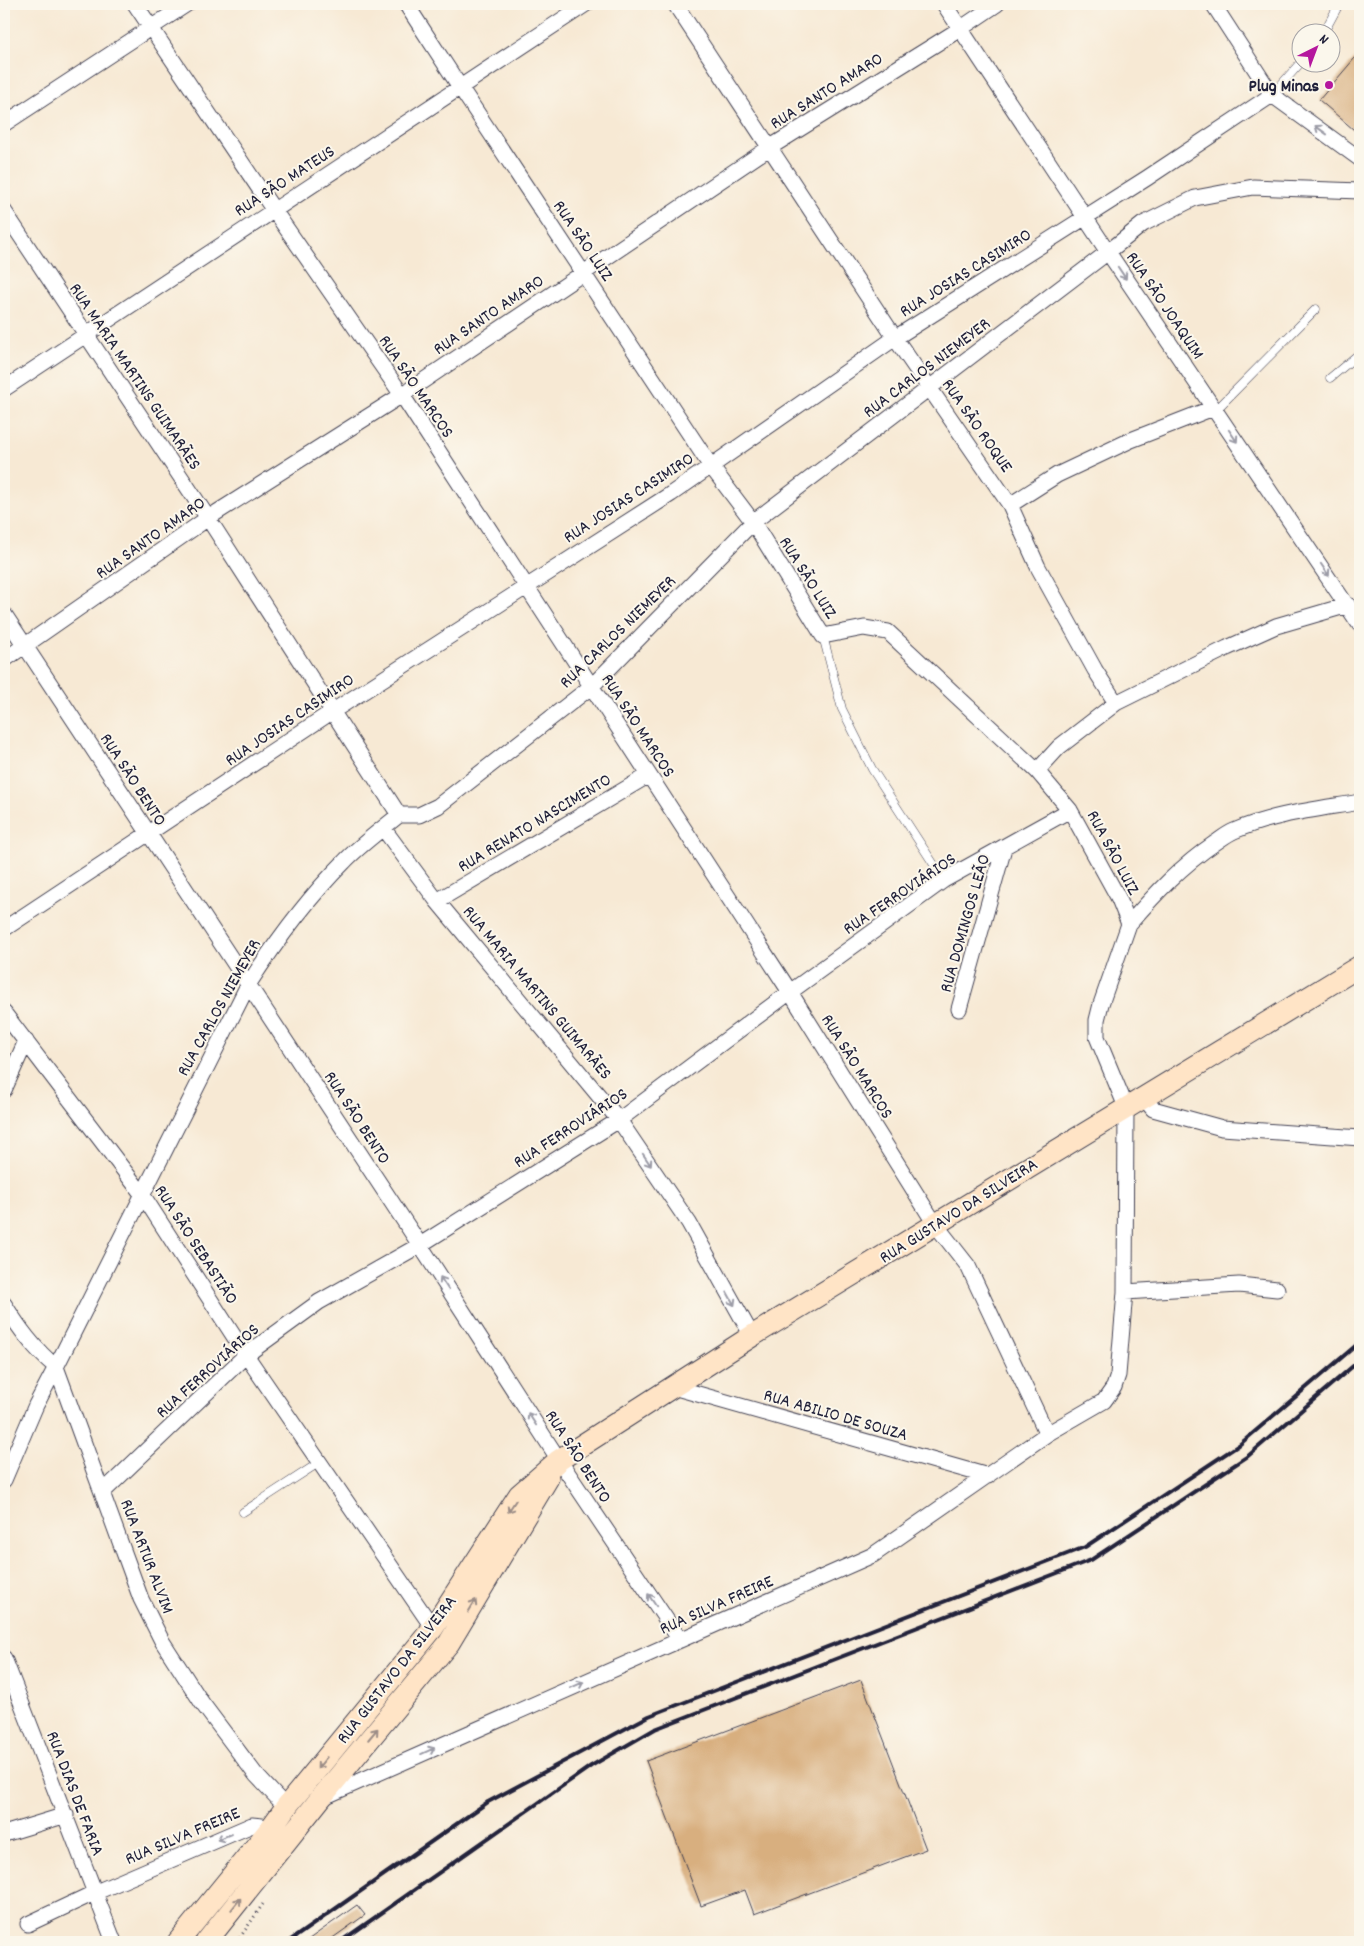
<svg xmlns="http://www.w3.org/2000/svg" width="1364" height="1946" font-family="Dekko,sans-serif">
  <style>
    .building { fill: #d8af7f }
    .lines { fill: none; stroke-linecap: round; stroke-linejoin: round }
    .lane-casing { stroke: #424052; stroke-width: 9 }
    .street-casing { stroke: #424052; stroke-width: 17 }
    .secondary-casing { stroke: #424052; stroke-width: 23 }
    .path { stroke: #424052; stroke-width: 3; stroke-dasharray: 1 4; stroke-linecap: butt }
    .lane { stroke: #fff; stroke-width: 8 }
    .street { stroke: #fff; stroke-width: 15 }
    .secondary { stroke: #ffe4c6; stroke-width: 21 }
    .rail { stroke: #22223b; stroke-width: 4 }
    .oneway { stroke: #9c9ca7 }
    .oneway2 { stroke: #9c8d87 }
    .poi-dot { fill: #b5179e; stroke: #fbf7ec; stroke-width: 2 }
    .labels { text-anchor: middle; stroke-width: 4; stroke-linejoin: round; paint-order: stroke }
    .poi-label { font-size: 18px; font-weight: bold; fill: #22223b; stroke: #fbf7ec; text-anchor: end }
    .street-label { font-size: 18px; fill: #22223b; stroke: #fbf7ec }
  </style>
  <rect width="100%" height="100%" fill="#fbf7ec"/>
  <filter id="ink" filterUnits="userSpaceOnUse"><feTurbulence type="fractalNoise" baseFrequency=".02" numOctaves="2"/><feDisplacementMap in="SourceGraphic" scale="10" xChannelSelector="R" yChannelSelector="G"/><feConvolveMatrix kernelMatrix="1 2 1 2 8 2 1 2 1" color-interpolation-filters="sRGB"/></filter>
  <filter id="wash" filterUnits="userSpaceOnUse"><feTurbulence type="fractalNoise" baseFrequency=".0096" numOctaves="4" result="noise"/><feDisplacementMap in="SourceGraphic" scale="20" xChannelSelector="R" yChannelSelector="G"/><feGaussianBlur stdDeviation="1.12" result="paint"/><feColorMatrix in="noise" values="0 0 0 0 0 0 0 0 0 0 0 0 0 0 0 0 0 1.4 0 .05"/><feComposite in="paint" operator="in"/></filter>
  <g filter="url(#wash)">
    <rect width="100%" height="100%" fill="#f7e9d4"/>
    <g id="blocks">
      <!-- building -->
      <path class="building" d="M1360 52V135L1319 100Z
        M861 1680 926 1849 754 1914 745 1890 701 1906 646 1761Z
        M357 1905 365 1915 327 1942H305Z"/>
    </g>
  </g>
  <g filter="url(#ink)">
    <use href="#blocks" fill-opacity="0" stroke="#424052" stroke-width="1"/>
    <g class="lines">
      <defs>
        <path id="lane" d="M1324 32 1337 8V4
          M1272 95 1302 61
          M1330 378 1360 353
          M1215 411 1316 309
          M823 636 842 709 872 769 944 880
          M243 1512 320 1462"/>
        <path id="street" d="M135 4 273 209 402 395 790 992 935 1224 968 1266 1047 1434
          M675 4 895 338 1010 505 1038 567 1095 670 1116 703
          M944 4 1108 252 1360 625
          M1213 4 1272 95 1360 159
          M4 124 187 4
          M4 211 208 518 399 815
          M4 389 586 4
          M1010 505 1057 475 1131 440 1213 408
          M4 614 420 1245 559 1460 680 1640
          M4 660 208 518 402 395 769 148 960 29 997 4
          M1037 771 1059 747 1116 703 1227 648 1276 626 1348 605
          M383 828 437 901 619 1120 689 1223 752 1336
          M437 901 649 775
          M1129 924C1155 894 1181 866 1215 843 1221 839 1227 834 1234 831 1272 814 1320 809 1360 802
          M4 929 333 711 671 494 895 338 1147 178 1272 95
          M959 1009 1004 848
          M4 1013 142 1194 246 1355 433 1628
          M4 1090 26 1041
          M1144 1098 1153 1109 1222 1128 1360 1138
          M1125 1292 1239 1285 1277 1289
          M4 1304C19 1328 34 1349 56 1367L141 1599 162 1641 202 1703 256 1775 286 1807
          M673 1387 988 1476
          M4 1480 36 1405 56 1367 248 985C277 940 306 900 344 862 360 845 381 830 399 815H419L438 806 592 686 753 522 1108 252 1143 224 1195 198 1253 187 1360 191
          M103 1492 246 1355 319 1302 420 1245 619 1120 790 992 944 880 1070 810
          M4 1658 114 1942
          M324 1797 873 1555 1047 1434 1104 1401 1114 1387 1118 1375 1125 1292 1126 1107 1097 1037V1020L1101 1004 1129 924 1119 899 1070 810 1037 771 888 632 864 628 823 636 753 522 710 465 460 87 406 4
          M4 1834 66 1815
          M28 1924 94 1893 252 1825 262 1826 270 1829"/>
        <path id="secondary" d="M178 1942 270 1829 286 1807 433 1628 519 1495 559 1460 752 1336 1360 966
          M206 1942 320 1799 449 1643 548 1478"/>
      </defs>
      <!-- lane casing -->
      <use href="#lane" class="lane-casing"/>
      <!-- street casing -->
      <use href="#street" class="street-casing"/>
      <!-- secondary casing -->
      <use href="#secondary" class="secondary-casing"/>
      <!-- path -->
      <path class="path" d="M237 1942 263 1904V1901"/>
      <!-- lane -->
      <use href="#lane" class="lane"/>
      <!-- street -->
      <use href="#street" class="street"/>
      <!-- secondary -->
      <use href="#secondary" class="secondary"/>
      <!-- rail -->
      <path class="rail" d="M288 1942 488 1802 649 1716 1085 1547 1239 1445 1360 1342
        M340 1942 591 1766 655 1729 1091 1560 1248 1456 1360 1360"/>
    </g>
    <!-- one-way arrows -->
    <defs><path id="oneway-shaft" d="M-6 0H5M1.5-3L5.5 0L1.5 3" fill="none" stroke-width="1.6" stroke-linecap="round" stroke-linejoin="round" transform="scale(1.25)"/></defs>
    <g class="oneway">
      <use href="#oneway-shaft" transform="translate(1321 130) rotate(-144)"/>
      <use href="#oneway-shaft" transform="translate(1122 273) rotate(56)"/>
      <use href="#oneway-shaft" transform="translate(1233 436) rotate(56)"/>
      <use href="#oneway-shaft" transform="translate(1325 570) rotate(56)"/>
      <use href="#oneway-shaft" transform="translate(647 1160) rotate(56)"/>
      <use href="#oneway-shaft" transform="translate(444 1283) rotate(-123)"/>
      <use href="#oneway-shaft" transform="translate(731 1299) rotate(61)"/>
      <use href="#oneway-shaft" transform="translate(532 1419) rotate(-123)"/>
      <use href="#oneway-shaft" transform="translate(652 1600) rotate(-124)"/>
      <use href="#oneway-shaft" transform="translate(577 1685) rotate(-24)"/>
      <use href="#oneway-shaft" transform="translate(428 1751) rotate(-24)"/>
      <use href="#oneway-shaft" transform="translate(224 1837) rotate(157)"/>
    </g>
    <g class="oneway2">
      <use href="#oneway-shaft" transform="translate(512 1506) rotate(123)"/>
      <use href="#oneway-shaft" transform="translate(472 1606) rotate(-59)"/>
      <use href="#oneway-shaft" transform="translate(373 1734) rotate(-50)"/>
      <use href="#oneway-shaft" transform="translate(322 1763) rotate(129)"/>
      <use href="#oneway-shaft" transform="translate(236 1904) rotate(-51)"/>
    </g>
  </g>
  <!-- markers -->
  <circle class="poi-dot" cx="1329" cy="85" r="5"/>
  <g class="labels">
    <!-- poi labels -->
    <g class="poi-label">
      <text x="1319" y="91">Plug Minas</text>
    </g>
    <!-- street labels -->
    <g class="street-label">
      <text transform="translate(826 90) rotate(-32)" y="6">RUA SANTO AMARO</text>
      <text transform="translate(284 180) rotate(-33)" y="6">RUA SÃO MATEUS</text>
      <text transform="translate(584 240) rotate(56)" y="6">RUA SÃO LUIZ</text>
      <text transform="translate(965 272) rotate(-32)" y="6">RUA JOSIAS CASIMIRO</text>
      <text transform="translate(1166 305) rotate(56)" y="6">RUA SÃO JOAQUIM</text>
      <text transform="translate(488 314) rotate(-34)" y="6">RUA SANTO AMARO</text>
      <text transform="translate(926 367) rotate(-37)" y="6">RUA CARLOS NIEMEYER</text>
      <text transform="translate(136 376) rotate(56)" y="6">RUA MARIA MARTINS GUIMARÃES</text>
      <text transform="translate(417 386) rotate(56)" y="6">RUA SÃO MARCOS</text>
      <text transform="translate(978 425) rotate(55)" y="6">RUA SÃO ROQUE</text>
      <text transform="translate(628 497) rotate(-33)" y="6">RUA JOSIAS CASIMIRO</text>
      <text transform="translate(150 537) rotate(-35)" y="6">RUA SANTO AMARO</text>
      <text transform="translate(809 577) rotate(58)" y="6">RUA SÃO LUIZ</text>
      <text transform="translate(617 631) rotate(-44)" y="6">RUA CARLOS NIEMEYER</text>
      <text transform="translate(289 719) rotate(-34)" y="6">RUA JOSIAS CASIMIRO</text>
      <text transform="translate(639 725) rotate(57)" y="6">RUA SÃO MARCOS</text>
      <text transform="translate(134 779) rotate(57)" y="6">RUA SÃO BENTO</text>
      <text transform="translate(534 822) rotate(-31)" y="6">RUA RENATO NASCIMENTO</text>
      <text transform="translate(1114 852) rotate(62)" y="6">RUA SÃO LUIZ</text>
      <text transform="translate(899 893) rotate(-34)" y="6">RUA FERROVIÁRIOS</text>
      <text transform="translate(964 923) rotate(-74)" y="6">RUA DOMINGOS LEÃO</text>
      <text transform="translate(538 992) rotate(50)" y="6">RUA MARIA MARTINS GUIMARÃES</text>
      <text transform="translate(218 1007) rotate(-61)" y="6">RUA CARLOS NIEMEYER</text>
      <text transform="translate(858 1066) rotate(58)" y="6">RUA SÃO MARCOS</text>
      <text transform="translate(358 1117) rotate(57)" y="6">RUA SÃO BENTO</text>
      <text transform="translate(570 1127) rotate(-33)" y="6">RUA FERROVIÁRIOS</text>
      <text transform="translate(958 1210) rotate(-32)" y="6">RUA GUSTAVO DA SILVEIRA</text>
      <text transform="translate(197 1244) rotate(57)" y="6">RUA SÃO SEBASTIÃO</text>
      <text transform="translate(207 1370) rotate(-42)" y="6">RUA FERROVIÁRIOS</text>
      <text transform="translate(836 1414) rotate(16)" y="6">RUA ABILIO DE SOUZA</text>
      <text transform="translate(579 1456) rotate(57)" y="6">RUA SÃO BENTO</text>
      <text transform="translate(148 1556) rotate(69)" y="6">RUA ARTUR ALVIM</text>
      <text transform="translate(716 1604) rotate(-24)" y="6">RUA SILVA FREIRE</text>
      <text transform="translate(396 1669) rotate(-52)" y="6">RUA GUSTAVO DA SILVEIRA</text>
      <text transform="translate(76 1793) rotate(69)" y="6">RUA DIAS DE FARIA</text>
      <text transform="translate(182 1835) rotate(-23)" y="6">RUA SILVA FREIRE</text>
    </g>
  </g>
  <!-- margin -->
  <rect width="1364" height="1946" fill="none" stroke="#fbf7ec" stroke-width="20"/>
  <!-- north arrow -->
  <g transform="translate(1316 48) rotate(42)"><circle r="24" fill="#fbf7ec" stroke="#a4a2a5"/>
  <path d="M0-4L9 19L0 12L-9 19Z" fill="#b5179e"/>
  <text y="-8" font-size="14" font-weight="bold" text-anchor="middle" fill="#22223b">N</text>
  </g>
</svg>
